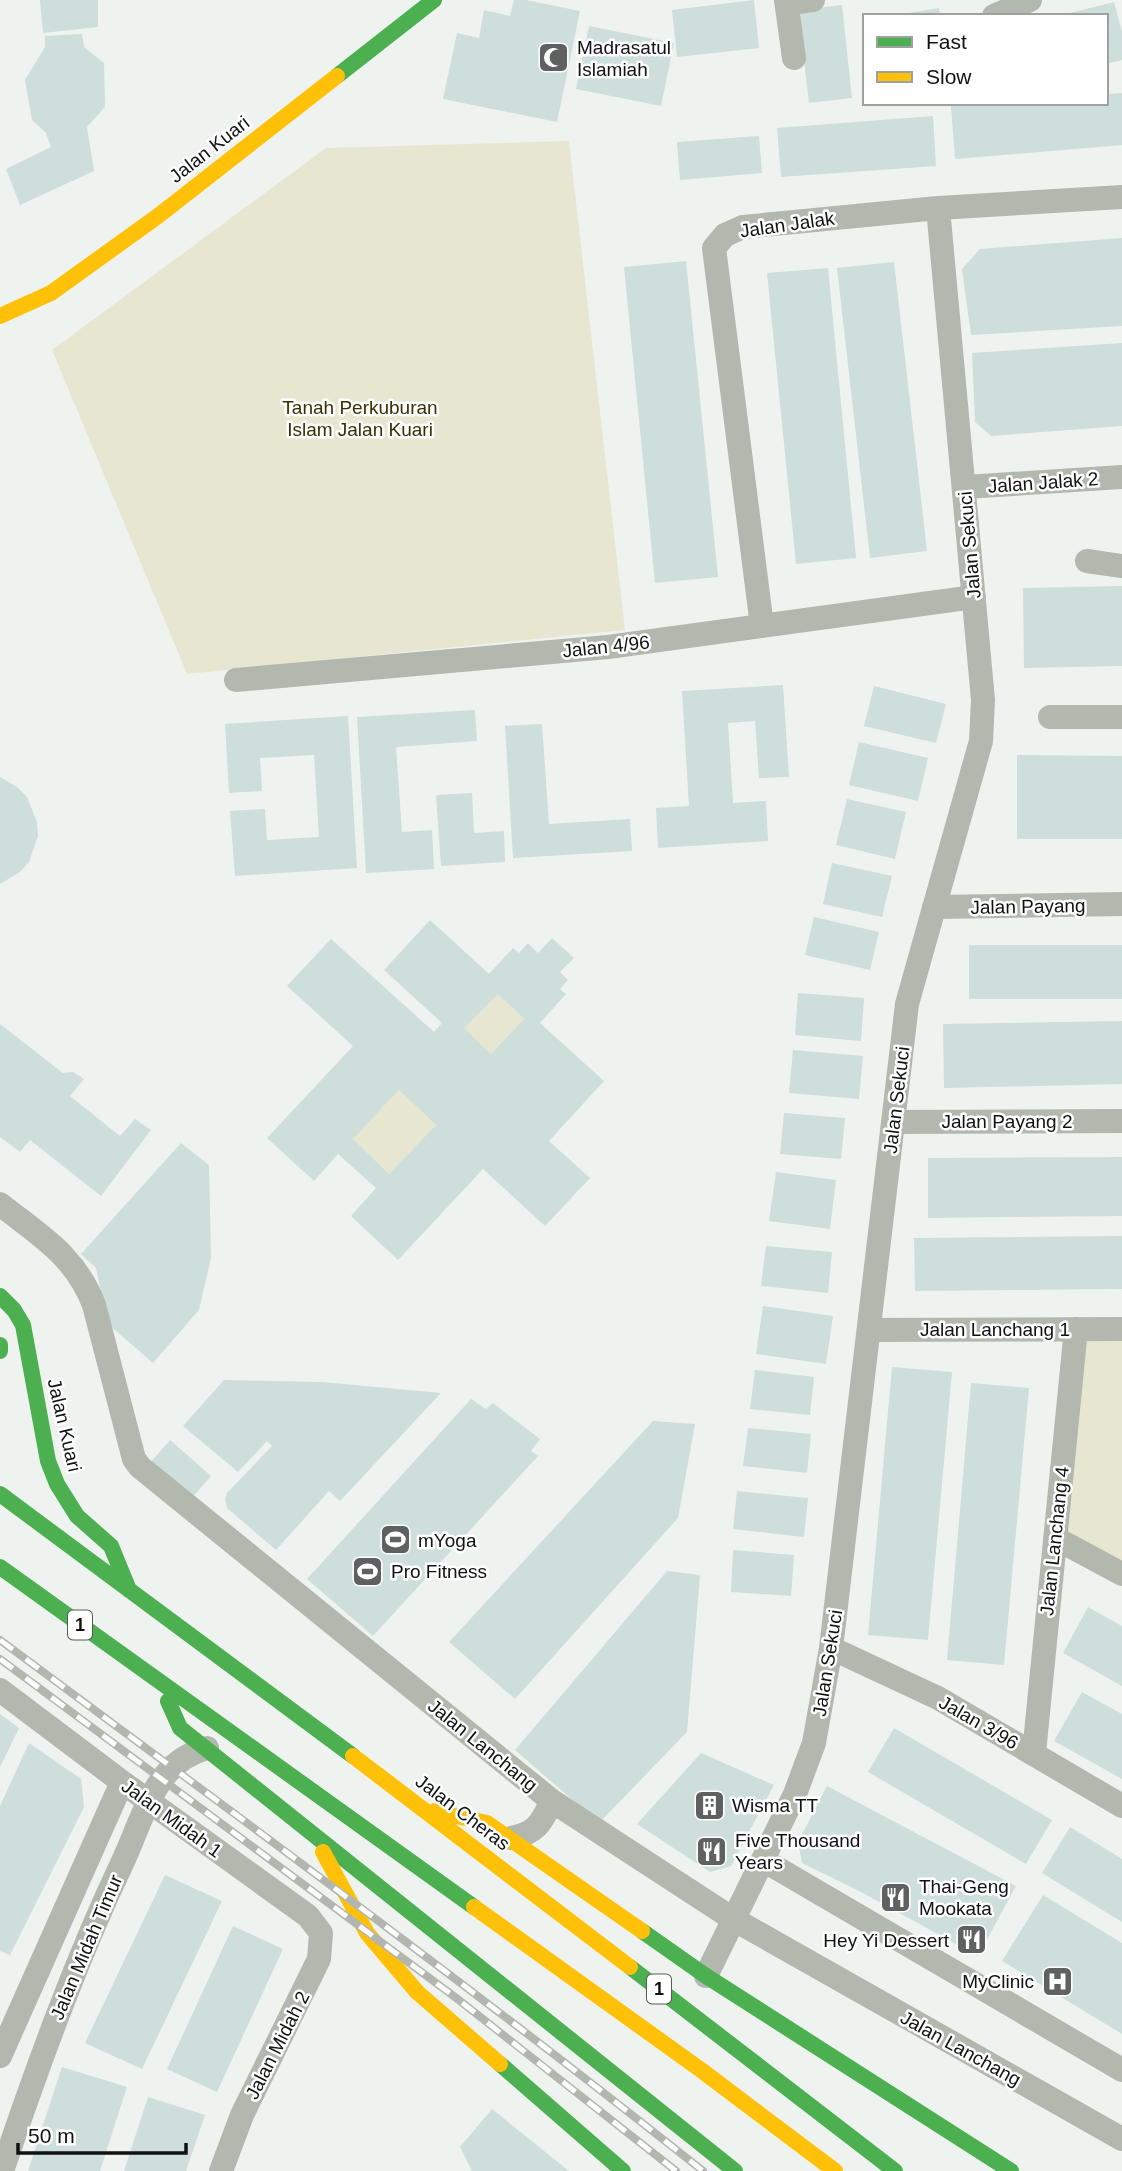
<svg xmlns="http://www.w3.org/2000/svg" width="1122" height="2171" font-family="Helvetica,sans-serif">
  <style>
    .green { fill: #e7e6d1 }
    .building { fill: #cededa; fill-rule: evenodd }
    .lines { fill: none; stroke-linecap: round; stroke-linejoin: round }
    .street { stroke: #b2b8ad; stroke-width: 24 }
    .fast { stroke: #4caf50; stroke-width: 16 }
    .slow { stroke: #ffc107; stroke-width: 16 }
    .rail-casing { stroke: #b2b6af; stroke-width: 8 }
    .rail { stroke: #fff; stroke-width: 5; stroke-dasharray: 16; stroke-linecap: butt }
    .labels { text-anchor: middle; stroke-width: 5; stroke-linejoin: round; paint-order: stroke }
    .shield { fill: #fff; stroke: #585958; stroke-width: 2 }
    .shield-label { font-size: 18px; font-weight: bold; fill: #101211 }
    .poi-label { font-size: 19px; fill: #101211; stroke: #fff; text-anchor: start }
    .street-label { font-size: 19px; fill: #101211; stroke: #fff }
    .park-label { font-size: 19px; fill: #383003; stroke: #fff }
  </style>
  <rect width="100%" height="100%" fill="#eef3f0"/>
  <!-- green -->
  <path class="green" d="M569 141 625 630 187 674 52 350 326 148Z
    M498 994 524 1019 491 1054 464 1028Z
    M399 1090 436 1125 389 1174 353 1139Z
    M1076 1329H1122V1574L1055 1538Z"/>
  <!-- building -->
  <path class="building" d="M40 0H98V27L43 33Z
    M514 0H526L580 11 557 122 443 99 457 33 479 38 484 10 510 16Z
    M754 0 759 48 677 57 672 10Z
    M1114 2 1122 32V60L1106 64V16L1062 15Z
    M842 5 852 98 809 103 798 10Z
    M939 8 941 16H903V14Z
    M589 26 674 43 661 106 576 89Z
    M82 34 84 47 104 63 105 107 87 127 94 171 20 205 6 169 51 147 46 133 32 120 25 80 45 47V36Z
    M1122 93V145L955 159 951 106 989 103H1106V94Z
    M933 116 936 166 781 177 777 128Z
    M759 136 762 173 680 180 677 142Z
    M1122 238V326L971 335 962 269 980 249Z
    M686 261 718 577 655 583 624 267Z
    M894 262 927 551 870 558 837 268Z
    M828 268 856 558 796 564 767 273Z
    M1122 343V426L991 436 975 422 972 353Z
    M1122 586V666L1024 668 1023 588Z
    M783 685 789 777 759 778 755 721 728 723 733 803 766 801 768 841 658 848 656 808 689 806 682 691Z
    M874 686 946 704 936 743 864 726Z
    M475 710 477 741 396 747 402 832 432 830 434 869 366 873 357 717Z
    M348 716 357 868 235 876 230 811 265 809 267 840 319 837 314 755 260 758 262 791 229 793 225 724Z
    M542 724 549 824 630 819 632 851 513 858 505 726Z
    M859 742 928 758 918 801 849 785Z
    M1017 755 1122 756V839H1017Z
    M0 777 17 787 27 797 37 822 38 836 29 862 20 872 0 884Z
    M472 793 474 833 504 831 505 862 441 866 436 795Z
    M847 799 906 812 895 859 836 845Z
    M832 863 892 876 882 917 823 904Z
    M814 917 879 932 870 970 805 955Z
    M430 920 489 974 513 948 519 953 528 943 538 953 552 938 574 958 560 972 568 980 560 989 566 994 540 1023 604 1081 549 1141 590 1178 545 1226 483 1169 398 1260 351 1216 376 1188 338 1154 314 1181 267 1138 353 1046 287 986 331 939 434 1032 442 1023 384 970ZM498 994 524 1019 491 1054 464 1028ZM399 1090 436 1125 389 1174 353 1139Z
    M969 945H1122V999H969Z
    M798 993 864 998 861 1041 795 1035Z
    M1122 1021V1084L944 1088 943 1024Z
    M0 1024 63 1073 73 1072 84 1079 70 1096 120 1136 135 1119 151 1130 101 1196 30 1140 20 1152 0 1137Z
    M793 1050 863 1056 859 1099 789 1093Z
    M784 1113 845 1118 841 1159 780 1154Z
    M181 1143 209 1165 211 1258 199 1310 153 1363 108 1324 96 1268 81 1254Z
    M1122 1157V1216L928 1218V1158Z
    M776 1172 836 1180 830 1229 769 1221Z
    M1122 1236V1289L915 1291 914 1238Z
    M766 1246 832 1252 828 1293 761 1286Z
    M763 1306 833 1316 826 1364 756 1354Z
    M892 1367 952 1372 928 1640 868 1635Z
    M755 1370 814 1377 810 1415 750 1409Z
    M224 1380 322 1382 441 1393 340 1501 329 1491 276 1550 227 1508 225 1499 227 1493 272 1446 267 1441 238 1472 183 1426Z
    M971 1383 1029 1388 1004 1665 947 1660Z
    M471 1399 486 1409 493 1403 540 1439 531 1451 538 1456 373 1636 307 1579Z
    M653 1421 695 1424 678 1518 515 1699 449 1642Z
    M748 1428 811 1434 807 1473 743 1466Z
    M170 1440 211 1476 192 1498 151 1462Z
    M737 1491 808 1498 804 1537 733 1529Z
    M733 1550 794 1555 791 1596 731 1592Z
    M667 1571 700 1575 687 1732 599 1823 515 1750Z
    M1088 1607 1122 1626V1686L1063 1653Z
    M1082 1692 1122 1714V1779L1054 1741Z
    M0 1714 19 1728 0 1767Z
    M894 1728 1052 1820 1026 1864 868 1772Z
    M29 1743 81 1779 84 1807 10 1955 0 1951V1806Z
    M701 1753 774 1785 731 1866 710 1872 637 1824Z
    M827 1786 1016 1886 978 1956 861 1892 802 1863 798 1842Z
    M1070 1827 1122 1859V1922L1042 1873Z
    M165 1875 222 1901 142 2069 85 2043Z
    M1043 1895 1122 1943V2034L1002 1961Z
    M233 1926 283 1949 217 2092 167 2069Z
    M62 2067 127 2087 100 2171H28Z
    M148 2097 205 2115 186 2171H124Z
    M492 2109 569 2171H472L460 2147Z"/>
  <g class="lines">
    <!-- street -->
    <path class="street" d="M786 0 794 58
      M787 4 813 0
      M994 16 1030 0
      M965 487 1122 477
      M1087 561 1122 566
      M762 626 714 248 725 235 743 227 938 208 1122 197
      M236 680 608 647 974 597
      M1050 717H1122
      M934 907 1122 904
      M893 1122 1122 1121
      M0 1204C40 1236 75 1255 94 1305L134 1459 140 1467 552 1801 733 1919 1122 2139
      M869 1330 1122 1329
      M1055 1538 1122 1574
      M831 1648 938 1698 1122 1806
      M0 1690 122 1782 308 1916 321 1933 319 1959 242 2115 221 2171
      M1034 1753 1076 1329
      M511 1838C537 1833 541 1823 552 1801
      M763 1860 1122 2070
      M706 1976 795 1794 814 1743 831 1648 907 1004 981 741 983 700 938 208
      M0 2056 122 1782
      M2 2171C38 2065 76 1960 124 1859 137 1831 147 1796 167 1773 178 1760 190 1753 207 1748"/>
    <!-- fast -->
    <path class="fast" d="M337 76 434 0
      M0 1296 14 1310 23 1325 48 1461 57 1484 77 1516 111 1546 129 1590
      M0 1345V1351
      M0 1494 353 1756
      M0 1567 474 1907
      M168 1701 180 1728 735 2171
      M642 1931 706 1976 1011 2171
      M630 1967 895 2171
      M500 2064 623 2171"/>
    <!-- slow -->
    <path class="slow" d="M0 316 51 293 158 216 337 76
      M353 1756 630 1967
      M435 1811 487 1823 642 1931
      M323 1852 367 1933 417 1992 500 2064
      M474 1907 701 2070 835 2171"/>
    <defs>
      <path id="rail" d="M0 1640C236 1815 473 1988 703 2171
        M0 1659 455 1997 676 2171"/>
    </defs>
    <!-- rail casing -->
    <use href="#rail" class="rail-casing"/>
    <!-- rail -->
    <use href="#rail" class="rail"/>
  </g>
  <!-- icons -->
  <defs>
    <symbol id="mosque-square" viewBox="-11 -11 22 22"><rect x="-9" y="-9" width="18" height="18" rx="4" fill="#5e615f" stroke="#fff"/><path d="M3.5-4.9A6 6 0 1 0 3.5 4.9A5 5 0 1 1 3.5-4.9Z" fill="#fff"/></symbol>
    <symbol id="stadium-square" viewBox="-11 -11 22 22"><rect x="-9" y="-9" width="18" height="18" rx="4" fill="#5e615f" stroke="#fff"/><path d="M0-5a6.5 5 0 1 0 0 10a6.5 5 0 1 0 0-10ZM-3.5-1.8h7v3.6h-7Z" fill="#fff"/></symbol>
    <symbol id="building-square" viewBox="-11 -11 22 22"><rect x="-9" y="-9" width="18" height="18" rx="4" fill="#5e615f" stroke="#fff"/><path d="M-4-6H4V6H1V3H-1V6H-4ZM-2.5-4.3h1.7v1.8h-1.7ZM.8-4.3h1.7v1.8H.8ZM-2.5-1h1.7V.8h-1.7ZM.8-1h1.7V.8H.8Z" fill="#fff"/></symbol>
    <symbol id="restaurant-square" viewBox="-11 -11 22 22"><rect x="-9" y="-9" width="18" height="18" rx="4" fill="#5e615f" stroke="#fff"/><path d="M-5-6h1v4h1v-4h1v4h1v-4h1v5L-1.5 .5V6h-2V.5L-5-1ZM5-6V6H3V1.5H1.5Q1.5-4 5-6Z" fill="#fff"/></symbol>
    <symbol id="hospital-square" viewBox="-11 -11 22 22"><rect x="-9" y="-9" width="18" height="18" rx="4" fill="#5e615f" stroke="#fff"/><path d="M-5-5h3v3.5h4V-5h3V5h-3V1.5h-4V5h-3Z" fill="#fff"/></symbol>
  </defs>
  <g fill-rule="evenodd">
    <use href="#mosque-square" x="536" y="40" width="35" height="35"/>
    <use href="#stadium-square" x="378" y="1522" width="35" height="35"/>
    <use href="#stadium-square" x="350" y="1554" width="35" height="35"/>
    <use href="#building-square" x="692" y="1788" width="35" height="35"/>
    <use href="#restaurant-square" x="694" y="1834" width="35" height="35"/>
    <use href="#restaurant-square" x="878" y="1880" width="35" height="35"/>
    <use href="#restaurant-square" x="954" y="1922" width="35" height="35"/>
    <use href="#hospital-square" x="1040" y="1964" width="35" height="35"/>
  </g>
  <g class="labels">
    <!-- shield labels -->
    <g class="shield">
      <rect x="68" y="1610.5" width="24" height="29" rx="5"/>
      <rect x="647" y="1974.5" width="24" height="29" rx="5"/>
    </g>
    <g class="shield-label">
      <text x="80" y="1631">1</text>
      <text x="659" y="1995">1</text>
    </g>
    <!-- poi labels -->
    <g class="poi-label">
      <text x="577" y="54">Madrasatul<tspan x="577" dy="22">Islamiah</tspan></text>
      <text x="418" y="1547">mYoga</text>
      <text x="391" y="1578">Pro Fitness</text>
      <text x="732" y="1812">Wisma TT</text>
      <text x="735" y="1847">Five Thousand<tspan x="735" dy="22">Years</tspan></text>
      <text x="919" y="1893">Thai-Geng<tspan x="919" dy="22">Mookata</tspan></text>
      <text x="949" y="1947" text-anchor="end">Hey Yi Dessert</text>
      <text x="1034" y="1988" text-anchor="end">MyClinic</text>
    </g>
    <!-- street labels -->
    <g class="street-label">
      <text transform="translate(209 149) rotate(-38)" y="7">Jalan Kuari</text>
      <text transform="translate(787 224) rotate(-8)" y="7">Jalan Jalak</text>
      <text transform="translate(1043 482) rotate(-4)" y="7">Jalan Jalak 2</text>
      <text transform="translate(969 545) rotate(-95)" y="7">Jalan Sekuci</text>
      <text transform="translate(606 646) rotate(-6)" y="7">Jalan 4/96</text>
      <text transform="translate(1028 906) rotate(-1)" y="7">Jalan Payang</text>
      <text transform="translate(896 1100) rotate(-83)" y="7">Jalan Sekuci</text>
      <text x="1007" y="1128">Jalan Payang 2</text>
      <text x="995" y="1336">Jalan Lanchang 1</text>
      <text transform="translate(65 1425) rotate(77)" y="7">Jalan Kuari</text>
      <text transform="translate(1054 1541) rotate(-84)" y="7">Jalan Lanchang 4</text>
      <text transform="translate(827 1663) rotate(-81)" y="7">Jalan Sekuci</text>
      <text transform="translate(979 1722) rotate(30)" y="7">Jalan 3/96</text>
      <text transform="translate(483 1745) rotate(39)" y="7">Jalan Lanchang</text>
      <text transform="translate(463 1812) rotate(37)" y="7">Jalan Cheras</text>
      <text transform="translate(172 1818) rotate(36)" y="7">Jalan Midah 1</text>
      <text transform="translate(86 1947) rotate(-67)" y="7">Jalan Midah Timur</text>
      <text transform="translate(277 2045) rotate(-63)" y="7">Jalan Midah 2</text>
      <text transform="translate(961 2048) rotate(29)" y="7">Jalan Lanchang</text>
    </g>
    <!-- park labels -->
    <g class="park-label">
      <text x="360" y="414">Tanah Perkuburan<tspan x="360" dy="22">Islam Jalan Kuari</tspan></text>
    </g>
  </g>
  <!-- legend -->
  <rect x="863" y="14" width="245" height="91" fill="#ffffff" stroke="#9fa0a0" stroke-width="2"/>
  <rect x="877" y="37" width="35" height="10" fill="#4caf50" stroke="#9fa0a0" stroke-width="2"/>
  <text x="926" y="49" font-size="21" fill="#101211">Fast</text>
  <rect x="877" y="72" width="35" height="10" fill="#ffc107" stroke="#9fa0a0" stroke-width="2"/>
  <text x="926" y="84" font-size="21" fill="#101211">Slow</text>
  <!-- scale -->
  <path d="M18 2143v10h168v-10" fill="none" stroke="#101211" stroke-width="3.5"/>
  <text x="28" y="2143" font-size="21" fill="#101211" stroke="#ffffff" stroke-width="5" paint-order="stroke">50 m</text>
</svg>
